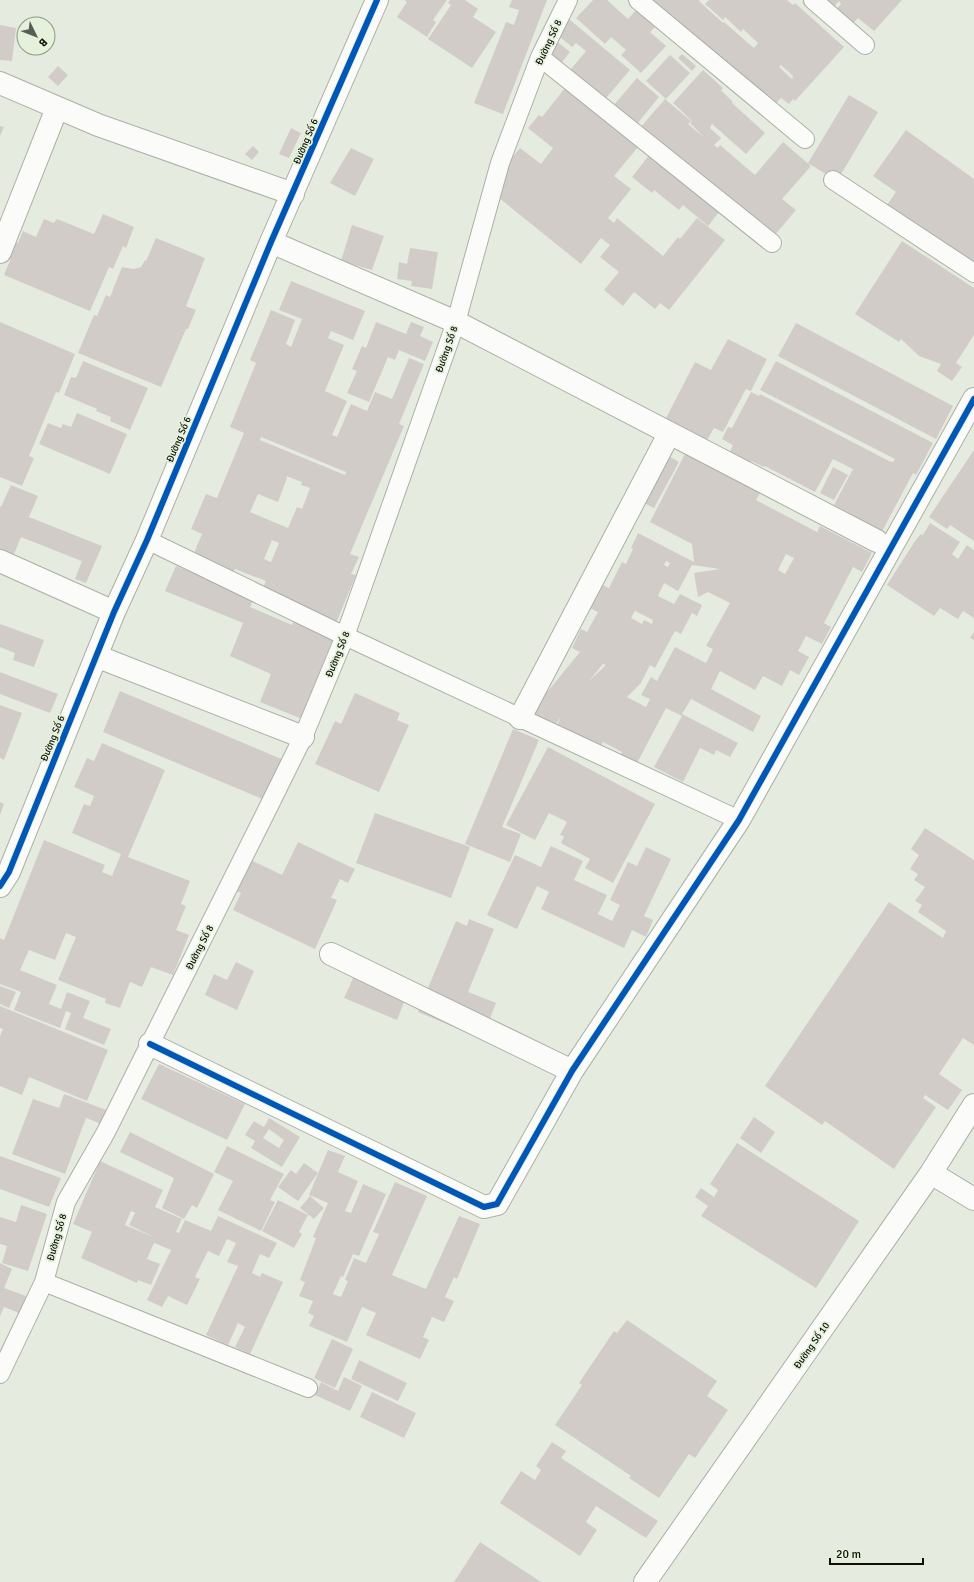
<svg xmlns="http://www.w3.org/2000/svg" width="974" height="1582" font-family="Signika,sans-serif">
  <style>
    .building { fill: #d2ccc8; fill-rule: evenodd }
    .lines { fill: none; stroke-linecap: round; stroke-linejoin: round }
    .lane-casing { stroke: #aab0a5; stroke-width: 20 }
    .street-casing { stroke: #aab0a5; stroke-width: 24 }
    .lane { stroke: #fbfcfa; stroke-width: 18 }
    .street { stroke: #fbfcfa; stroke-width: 22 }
    .cycleway-casing { stroke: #e5f1da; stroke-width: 8 }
    .cycleway { stroke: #0057b8; stroke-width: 6 }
    .labels { text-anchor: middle; stroke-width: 3.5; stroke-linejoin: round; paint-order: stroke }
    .street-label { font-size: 10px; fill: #0d110a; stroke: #e5f1da }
  </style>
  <rect width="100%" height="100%" fill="#e5ecdf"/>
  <!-- building -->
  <path class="building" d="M404 0H447L433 20 436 22 427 37 397 17 407 2Z
    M450 0H465L478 9 473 17 496 32 472 68 428 39 451 5 448 3Z
    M512 0H547L503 114 474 103 506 22 514 25 519 10 509 7Z
    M593 0H607L628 19 636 10 655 27 650 32 666 46 641 73 621 55 626 50 611 37 605 44 576 18Z
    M644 0H700L699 1 723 23 724 22 754 48 758 43 743 29 741 32 725 17 723 20 705 4 709 0H787L793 5 795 3 844 47 795 101 793 99 789 104 781 98 772 108ZM781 65 793 76 792 79 779 67Z
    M805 0H902L874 31 858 18 843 34 827 20 841 4 839 1 822 20 802 3Z
    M563 14 630 70 601 104 566 75 586 51 576 43 572 47 554 32Z
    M0 25 16 28 12 61 0 60Z
    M554 39 570 52 558 67 546 58Z
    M682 54 696 66 692 71 678 58Z
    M670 55 690 73 666 99 646 81Z
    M58 66 68 75 58 86 48 77Z
    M703 70 723 88 721 90 733 102 732 103 765 133 746 154 712 124 710 128 721 138 714 145 718 148 720 145 755 175 783 142 811 166 782 199 796 210 769 242 639 129 665 99 691 121 688 124 705 138 690 123 692 121 673 103Z
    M637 78 659 97 636 125 613 106Z
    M565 88 638 147 614 176 631 189 608 218 614 223 617 218 663 256 678 237 680 239 697 218 725 240 669 310 660 303 655 309 634 292 623 306 604 290 619 272 600 257 610 245 601 238 581 264 494 194 506 165 520 148 541 164 553 148 528 128 539 115 542 117Z
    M849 95 878 112 837 181 808 163Z
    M0 126 4 127 0 136Z
    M291 128 301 133 289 158 279 154Z
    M906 130 974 179V267L884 209 896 192 873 176Z
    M253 146 259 152 252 160 245 154Z
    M351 148 374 159 355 196 330 183Z
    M650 154 719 212 708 226 683 205 679 210 654 190 652 193 632 177Z
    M103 214 134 227 126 248 123 246 113 269 109 267 90 311 4 275 11 258 6 256 12 241 18 243 23 231 36 237 44 219 54 223 57 219 94 234Z
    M352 225 384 236 372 270 341 261Z
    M156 238 205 258 186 306 196 310 188 329H186L161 387 78 353 94 315 97 316 106 295 110 297 122 267 134 269 141 267 145 260 146 261Z
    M902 241 974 288V335L956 363 962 367 952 381 937 371 941 364 919 356 901 339 899 342 855 314Z
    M410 248 438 252 432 289 411 286 412 281 397 279 399 262 407 264Z
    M291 281 365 311 353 340 331 331 328 338 344 345 325 391 347 401 332 435 337 437 351 404 367 411 375 392 392 399 409 358 424 364 399 424 404 426 350 554 359 557 351 574 356 575 334 628 259 597 266 581 235 569 229 582 189 565 202 534 191 529 206 494 217 498 244 433 230 427 256 363 250 360 271 310 295 320 286 344 291 347 302 319 279 310ZM261 437 346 472 345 475 260 440ZM286 476 302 482 301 485 310 488 302 509 297 507 288 528 250 512 258 494 278 502 287 478ZM272 540 279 543 271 562 264 559Z
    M0 322 75 354 59 393 56 392 29 456 34 458 22 486 0 477Z
    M376 322 406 334 411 322 424 327 420 336 433 342 425 361 399 350 395 360 388 357 369 402 347 393 357 371 352 369 362 346 366 348Z
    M796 323 953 406 936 439 778 356Z
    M728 339 767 359 751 391 746 389 723 432 714 428 706 442 665 420 695 362 711 370Z
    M83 361 148 388 130 430 110 421 111 417 96 411 97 409 64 395 71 377 76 378Z
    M776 361 933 443 916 475 913 473 878 539 854 527 858 518 834 505 853 469 833 459 815 492 765 466 764 467 751 461 749 464 729 454 733 445 722 439 728 427 732 428 751 392 759 396 760 394 889 461 893 462 895 459 760 390Z
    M77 413 127 434 110 474 39 444 48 423 61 428 63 424 71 427Z
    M687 450 762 490 756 500 817 532 820 526 872 553 862 572 853 567 824 623 831 627 822 644 806 636 798 651 809 657 799 675 790 670 782 686 763 676 755 690 720 671 711 689 761 716 753 732 691 699 682 714 738 743 730 757 716 750 714 755 700 748 683 782 654 767 682 716 666 708 636 765 620 757 622 752 603 742 596 754 554 731 561 717 550 732 525 719 580 652 572 648 581 629 587 632 598 612 583 605 594 581 609 588 622 562 626 564 633 549 631 548 638 533 694 562 692 544 650 522ZM786 554 794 558 785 574 778 570ZM666 561 670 563 668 567 664 565ZM692 565 720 569 694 573 698 597 708 592 730 603 706 646 713 649 706 663 675 647 657 681 651 677 641 695 650 699 646 707 627 697 641 683 650 665 655 668 675 631 681 634 692 613 697 616 702 605 680 594 674 604 658 596 664 583 678 591ZM635 611 653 620 652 624 644 620 642 624 631 618ZM603 664 606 665 589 681Z
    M974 450V541L950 525 947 529 929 517Z
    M665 454 679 462 654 508 640 501Z
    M833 467 848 475 834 500 820 493Z
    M11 485 38 496 29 517 102 546 86 583 75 579 82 561 79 560 21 537 14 554 0 549V506L1 507Z
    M930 523 960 542 952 554 958 559 967 545 974 550V618L963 611 958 619 940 608 934 616 887 585 915 541 921 534 923 535Z
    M176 566 254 598 250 607 292 625 295 618 335 634 312 690 318 693 307 721 260 702 271 674 230 656 243 623 165 591Z
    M0 624 44 640 34 667 13 660 15 653 0 647Z
    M974 632V640L970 638Z
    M0 672 58 694 50 713 0 694Z
    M120 691 284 760 267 801 103 732Z
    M355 693 400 713 397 720 409 725 379 792 315 764 335 721 341 724Z
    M0 705 22 713 4 760 0 758Z
    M513 729 539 740 502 827 521 834 510 862 465 844Z
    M102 743 165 770 128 857 190 881 181 904 186 906 176 930 189 935 173 975 151 967 142 987 130 982 120 1008 105 1003 106 999 58 980 76 937 66 933 55 960 29 950 20 970 57 985 49 1004 61 1009 67 992 90 1001 83 1018 111 1029 104 1045 65 1029 71 1013 66 1011 60 1028 14 1010 21 992 0 984V938L4 940 44 840 105 865 102 872 112 876 121 854 72 833 84 804 90 806 94 796 74 787 87 758 94 761Z
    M548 747 655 804 613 883 585 868 590 859 561 843 564 836 560 835 567 822 549 813 535 840 506 825Z
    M0 802 4 804 0 815Z
    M375 813 470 847 451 898 356 863Z
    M925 828 974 860V1045L963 1038 939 1074 962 1090 948 1110 925 1095 930 1088 923 1098 936 1107 894 1169 825 1121 822 1125 765 1086 889 902 943 938 946 931 918 912 922 905 915 901 925 887 914 880 918 874 910 869 919 855 911 849Z
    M298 842 355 869 348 883 340 879 331 898 337 900 315 949 233 910 241 893 234 890 249 859 282 875Z
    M551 846 583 861 574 880 607 895 598 914 612 921 620 905 610 900 628 862 637 866 646 847 671 859 644 916 653 920 646 937 632 930 624 948 541 909 549 892 537 886 517 929 487 915 515 855 541 867Z
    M469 919 494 929 468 992 496 1003 482 1039 418 1012 456 921 467 926Z
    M236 962 254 971 237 1010 205 995 214 974 227 980Z
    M360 963 411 985 397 1020 344 998Z
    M0 986 16 992 9 1008 0 1004Z
    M0 1006 108 1050 87 1101 29 1077 22 1095 0 1086V1036L3 1029 0 1028Z
    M159 1064 245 1104 227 1140 141 1099Z
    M64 1094 109 1111 104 1125 86 1118 65 1174 12 1154 33 1099 59 1108Z
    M754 1117 775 1132 761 1153 740 1138Z
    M269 1118 300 1137 282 1167 251 1148 255 1141 245 1135 254 1121 264 1127ZM269 1129 284 1140 279 1148 263 1138Z
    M130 1132 214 1174 197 1208 192 1205 184 1219 162 1208 174 1178 120 1152Z
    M737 1143 859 1221 816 1288 701 1216 708 1206 695 1197 701 1188 714 1197 718 1190 710 1184Z
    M227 1146 284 1174 270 1200 275 1202 261 1231 218 1210 233 1181 214 1172Z
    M328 1150 345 1156 338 1172 358 1181 345 1211 351 1213 363 1184 386 1194 359 1256 353 1254 343 1277 341 1276 333 1294 341 1297 348 1281 345 1280 354 1258 366 1263 379 1234 373 1232 395 1182 427 1196 392 1275 426 1289 459 1216 480 1224 457 1279 454 1277 445 1297 454 1301 444 1322 432 1317 423 1337 429 1340 420 1359 366 1335 376 1313 362 1307 347 1342 309 1326 314 1316 308 1313 313 1301 299 1296 305 1282 300 1280 316 1238 313 1237 328 1203 309 1195Z
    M0 1156 61 1178 49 1207 0 1189Z
    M100 1161 163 1190 155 1207 182 1219 176 1232 179 1233 185 1220 211 1231 218 1216 277 1243 269 1258 260 1254 252 1273 260 1277 262 1273 283 1282 250 1354 235 1347 245 1327 238 1323 228 1345 206 1335 238 1266 227 1262 236 1243 227 1239 219 1256 208 1251 195 1277 200 1279 187 1305 168 1296 162 1307 147 1300 171 1250 154 1243 147 1259 160 1264 151 1285 138 1280 137 1283 81 1258 92 1232 73 1224ZM131 1211 140 1215 135 1213 129 1225 156 1238 125 1225Z
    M304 1163 318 1173 298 1201 278 1187 291 1170 296 1174Z
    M310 1196 324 1208 314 1219 300 1208Z
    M278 1200 308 1215 299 1232 302 1234 294 1248 262 1231Z
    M21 1205 47 1214 28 1271 2 1263 7 1246 0 1244V1217L16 1222Z
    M0 1263 12 1269 4 1288 26 1296 19 1313 4 1307 0 1316Z
    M627 1320 717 1381 707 1396 728 1410 695 1458 689 1454 659 1498 629 1478 631 1476 555 1425 582 1385 579 1383 614 1331 617 1333Z
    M332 1339 353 1349 335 1388 314 1378Z
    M359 1360 407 1383 398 1401 351 1379Z
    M344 1377 362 1386 350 1411 315 1395 321 1382 338 1391Z
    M372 1392 416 1413 404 1438 360 1417Z
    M552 1442 566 1451 561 1458 658 1521 646 1538 596 1506 586 1522 597 1530 580 1556 500 1503 521 1471 535 1480 541 1470 536 1466Z
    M480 1542 541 1582H454Z"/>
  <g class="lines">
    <defs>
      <path id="lane" d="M638 0 805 139
        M813 0 865 45
        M540 57 772 243
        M833 180 974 273
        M147 540 345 636 739 820
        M44 1282 308 1388
        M0 1374 44 1282 66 1202 106 1132 265 814 303 737 345 636 456 322 500 163 540 57 568 0"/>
      <path id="street" d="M0 83 98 125 293 194
        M271 242 456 322 877 541
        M0 252 57 108
        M0 561 114 612
        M96 656 303 737
        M520 718 669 434
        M0 886 9 872 114 612 147 540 271 242 377 0
        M331 954 572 1071
        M150 1044 484 1207 497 1204 572 1071 739 820 974 399
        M931 1173 974 1199
        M645 1582 931 1173 974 1105"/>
    </defs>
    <!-- lane casing -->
    <use href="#lane" class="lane-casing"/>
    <!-- street casing -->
    <use href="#street" class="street-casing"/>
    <!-- lane -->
    <use href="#lane" class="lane"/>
    <!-- street -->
    <use href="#street" class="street"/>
    <defs>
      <path id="cycleway" d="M0 886 9 872 114 612 147 540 271 242 377 0
        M150 1044 484 1207 497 1204 572 1071 739 820 974 399"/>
    </defs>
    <!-- cycleway casing -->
    <use href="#cycleway" class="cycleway-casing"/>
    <!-- cycleway -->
    <use href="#cycleway" class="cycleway"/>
  </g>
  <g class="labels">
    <!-- street labels -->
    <g class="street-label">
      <text transform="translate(548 42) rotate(-65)" y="4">Đường Số 8</text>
      <text transform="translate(305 141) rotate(-67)" y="4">Đường Số 6</text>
      <text transform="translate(446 349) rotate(-71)" y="4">Đường Số 8</text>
      <text transform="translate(178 439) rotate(-67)" y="4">Đường Số 6</text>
      <text transform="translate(337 654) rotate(-68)" y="4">Đường Số 8</text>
      <text transform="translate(52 738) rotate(-68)" y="4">Đường Số 6</text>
      <text transform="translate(199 947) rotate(-63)" y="4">Đường Số 8</text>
      <text transform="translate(56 1237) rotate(-74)" y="4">Đường Số 8</text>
      <text transform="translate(811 1345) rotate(-55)" y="4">Đường Số 10</text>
    </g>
  </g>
  <!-- north arrow -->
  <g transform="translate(36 36) rotate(133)"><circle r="19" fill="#e5f1da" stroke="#8f9787"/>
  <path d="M0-3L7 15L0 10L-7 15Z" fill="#595e55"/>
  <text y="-6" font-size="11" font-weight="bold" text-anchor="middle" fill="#0d110a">B</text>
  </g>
  <!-- scale -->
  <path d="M830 1558v6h93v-6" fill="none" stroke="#0d110a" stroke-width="2"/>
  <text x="836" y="1558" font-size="12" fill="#0d110a" stroke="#e5f1da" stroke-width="3" paint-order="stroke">20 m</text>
</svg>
